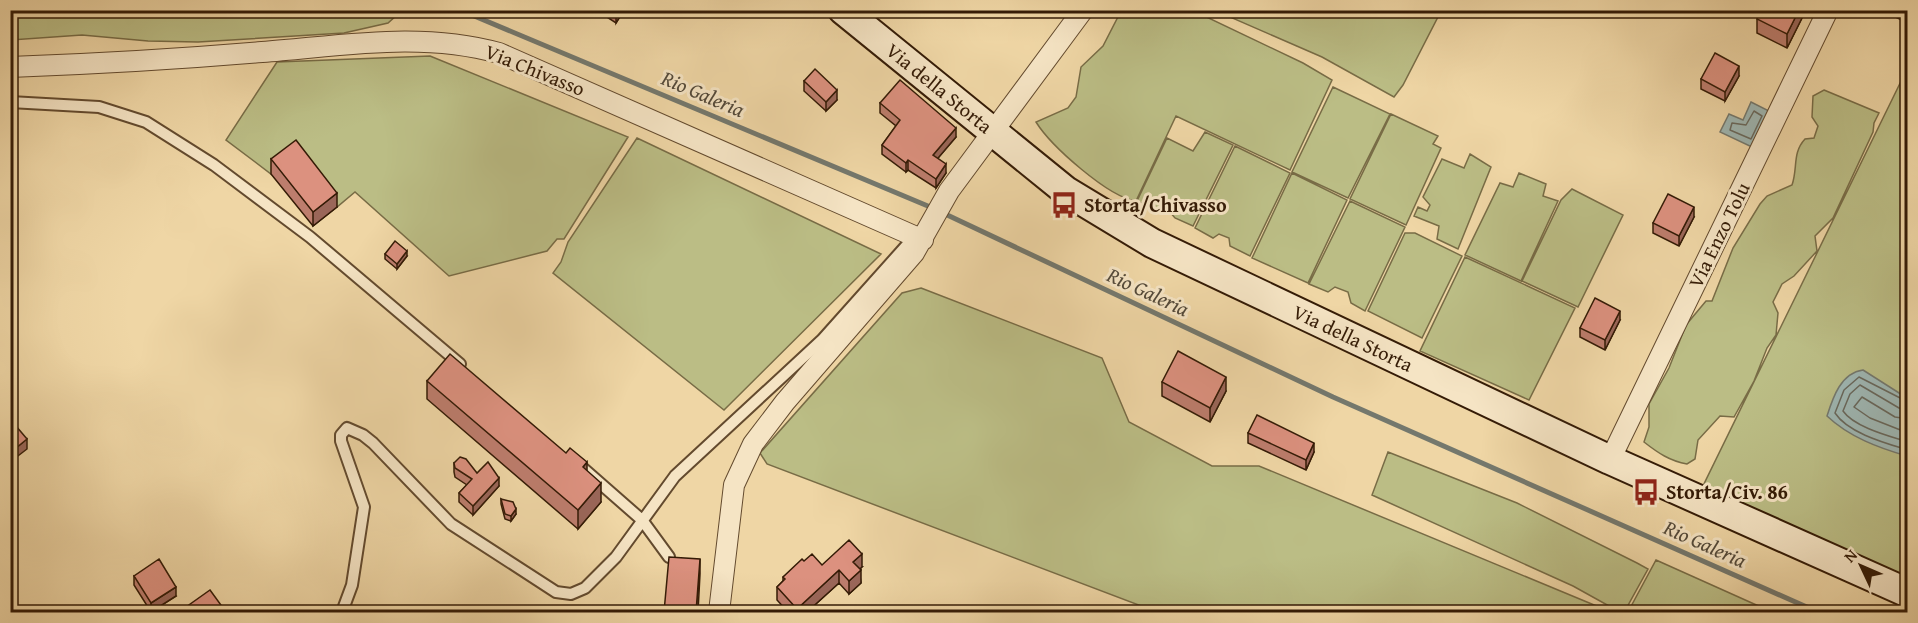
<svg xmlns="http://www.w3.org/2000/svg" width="1918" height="623" font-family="'Gentium Book Plus',serif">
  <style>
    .green { fill: #bbbd85; stroke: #786c46; stroke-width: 1.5 }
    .water { fill: #9eb6b2; stroke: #74786d; stroke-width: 1.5 }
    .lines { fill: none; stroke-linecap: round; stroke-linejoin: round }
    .shore { stroke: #69685c; stroke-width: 1.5 }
    .stream { stroke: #74786d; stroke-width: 5 }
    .lane-casing { stroke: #634a2e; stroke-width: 14 }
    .street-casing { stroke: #634a2e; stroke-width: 22 }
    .secondary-casing { stroke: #341b06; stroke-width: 32 }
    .lane { stroke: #f5e4c4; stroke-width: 10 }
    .street { stroke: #f5e4c4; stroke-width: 20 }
    .secondary { stroke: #f5e4c4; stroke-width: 28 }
    .wall { fill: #bd7d6d; stroke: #341b06; stroke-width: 1.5 }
    .shaded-wall { fill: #9a6659; stroke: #341b06; stroke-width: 1.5 }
    .building { fill: #dc917f; stroke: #341b06; stroke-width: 1.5 }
    .labels { text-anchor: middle; stroke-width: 6; stroke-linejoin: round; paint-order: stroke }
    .street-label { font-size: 20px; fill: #341b06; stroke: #f5e4c4 }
    .poi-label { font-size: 20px; font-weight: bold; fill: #341b06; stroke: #f5e4c4; text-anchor: start }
    .water-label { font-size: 21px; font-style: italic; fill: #544a3a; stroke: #f5e4c4 }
  </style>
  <rect width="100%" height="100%" fill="#efd6a5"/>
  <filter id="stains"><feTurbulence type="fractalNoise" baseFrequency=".00333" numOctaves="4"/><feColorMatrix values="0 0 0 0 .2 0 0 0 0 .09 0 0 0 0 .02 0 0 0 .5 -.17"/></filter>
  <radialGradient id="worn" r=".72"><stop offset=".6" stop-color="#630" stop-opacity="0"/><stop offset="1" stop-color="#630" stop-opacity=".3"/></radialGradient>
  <!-- green -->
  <path class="green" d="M1225 10H1441V11L1403 85 1394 97 1322 57 1223 14Z
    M396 11 397 15 388 23 344 33 198 42 148 41 82 35 11 40V11Z
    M1121 11H1194L1303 63 1332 80 1290 170 1176 116 1136 201C1108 197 1051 146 1036 122L1068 108 1076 97 1081 67 1103 46Z
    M430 56 628 137 564 239H557L547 251 449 276 355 192 337 207 271 174 226 140 277 62Z
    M1907 69V584L1701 490Z
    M1333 87 1390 114 1348 198 1292 172Z
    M1824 90 1879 113 1874 123 1873 132 1833 218 1815 236 1817 251 1794 276 1782 284 1773 302 1778 313 1776 335 1767 348 1754 381 1734 417 1720 416 1698 440 1695 459 1687 464C1670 461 1658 453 1644 442L1649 427V404L1669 368 1686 325 1706 301H1712L1733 248 1760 204 1767 196 1792 185C1798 168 1792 153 1805 139L1814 138 1818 126 1812 117 1813 96Z
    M1391 114 1438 136 1433 144 1441 148 1406 225 1350 199Z
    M1205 132 1233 145 1193 226 1175 218 1169 211 1155 210 1137 201 1167 138 1193 151Z
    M637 138 881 254 724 410 553 273 561 262 568 242Z
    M1235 146 1290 173 1250 256 1230 246 1229 238 1219 234 1213 238 1195 228Z
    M1470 154 1491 167 1458 249 1437 239 1439 226 1414 216 1418 207 1427 211 1430 205 1423 197 1442 159 1464 168Z
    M1292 173 1347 200 1308 283 1252 258Z
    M1519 173 1546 184 1543 196 1558 201 1521 281 1465 255 1500 183 1513 187Z
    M1572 189 1623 215 1578 307 1522 281 1561 200Z
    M1350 201 1405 227 1365 311 1351 303 1348 292 1335 287 1328 292 1309 284Z
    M1405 233H1415L1462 256 1422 338 1368 311Z
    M1465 257 1575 308 1529 400 1420 351Z
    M921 288 1102 358 1129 422 1212 466H1259L1611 612H1157L767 464 760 453 902 293Z
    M1388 452 1517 503 1637 563 1648 569 1627 607 1620 609 1609 606 1573 586 1372 495Z
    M1656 560 1772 612H1628Z"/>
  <!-- water -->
  <path class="water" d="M1751 102 1771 112 1754 148 1720 132 1729 114 1743 120Z
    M1863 370 1907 398V456C1879 448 1849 437 1827 416 1833 397 1841 373 1863 370Z"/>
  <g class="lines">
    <!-- shore -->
    <path class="shore" d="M1754 111 1762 116 1751 139 1730 130 1732 123 1746 125Z
      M1908 402 1859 377 1844 390 1835 413C1848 433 1885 443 1908 450
      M1908 410 1899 408 1860 385 1850 394 1843 411C1854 427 1889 436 1908 442
      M1908 419 1895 417 1862 397 1854 407 1870 418 1908 433"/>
    <!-- stream -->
    <path class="stream" d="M460 10 935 209
      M943 213 1333 397 1818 612"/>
    <defs>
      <path id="lane" d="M10 102 99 107 146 122 214 165 310 237 460 364
        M577 463 642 520 669 557
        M342 612 352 585 364 507 341 441V435L347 428 363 435 373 443 451 524 556 592 571 594 585 588 616 557 675 476 822 340 906 246 919 241"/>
      <path id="street" d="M10 67C94 64 179 59 262 52 342 46 420 31 499 53L923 240
        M1610 460 1828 10
        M719 612 734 485 753 444 785 402 914 253 949 191 1083 10"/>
      <g id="secondary">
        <path id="s1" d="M843 10 1066 191 1152 243 1610 460 1908 593"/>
      </g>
    </defs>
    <!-- lane casing -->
    <use href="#lane" class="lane-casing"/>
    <!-- street casing -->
    <use href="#street" class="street-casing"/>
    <!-- secondary casing -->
    <use href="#secondary" class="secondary-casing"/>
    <!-- lane -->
    <use href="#lane" class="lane"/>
    <!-- street -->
    <use href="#street" class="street"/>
    <!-- secondary -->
    <use href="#secondary" class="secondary"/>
  </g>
  <!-- wall -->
  <path class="wall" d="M596 10H624L616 23Z
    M1762 10H1806L1787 48 1757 33V19Z
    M1881 10H1908V23Z
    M1739 76 1725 101 1701 89V79Z
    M804 81 837 100 826 111 804 91Z
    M880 103 956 137 938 158 946 173 936 188 908 170 906 172 882 154V145L896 126 880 113Z
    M271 159 337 207 313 226 271 174Z
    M1694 217 1679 246 1653 233V223Z
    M385 254 407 256 397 269 385 259Z
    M1620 320 1605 350 1580 337V328Z
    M427 381 601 502 578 529 427 399Z
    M1162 382 1226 391 1210 422 1162 396Z
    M1248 433 1314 452 1306 470 1248 443Z
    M454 463 477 473 499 486 473 515 459 502V493L467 485 455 477 454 472Z
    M501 499 516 514 511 521 505 519 501 504Z
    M804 561 822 565 862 567 859 569 861 583 849 594 839 583 807 612H788L777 600V587L783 581V577Z
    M134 576 176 596 151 612 134 585Z"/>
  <!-- shaded-wall -->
  <path class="shaded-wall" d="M616 10H624L616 23Z
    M1799 10H1806L1787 48V34Z
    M1739 66V76L1725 101V92Z
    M837 90V100L826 111V102Z
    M956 128V137L933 164V155Z
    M908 160V170L906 172V163Z
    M946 164V173L936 188V179Z
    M337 193V207L313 226V212Z
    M1694 207V217L1679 246V236Z
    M407 251V256L397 269V264Z
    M1620 311V320L1605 350V340Z
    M1226 377V391L1210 422V408Z
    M27 439V449L10 462V453Z
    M1314 443V452L1306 470V460Z
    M587 462V481L583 467Z
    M499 478V486L473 515V506Z
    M601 483V502L578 529V510Z
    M516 509V514L511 521V516Z
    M862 554V567L853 575V562Z
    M700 559V574L698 612H696Z
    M839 570V583L807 612H797V609Z
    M861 570V583L849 594V581Z
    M176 587V596L151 612V603Z"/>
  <!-- building -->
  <path class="building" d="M1762 10H1799L1787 34 1757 19Z
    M1715 53 1739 66 1725 92 1701 79Z
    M815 69 837 90 826 102 804 81Z
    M900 80 956 128 933 155 946 164 936 179 908 160 906 163 882 145 900 120 880 103Z
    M296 140 337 193 313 212 271 159Z
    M1668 194 1694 207 1679 236 1653 223Z
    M395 241 407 251 397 264 385 254Z
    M1595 298 1620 311 1605 340 1580 328Z
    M1178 351 1226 377 1210 408 1162 382Z
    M450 354 566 453 570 448 587 462 583 467 601 483 578 510 427 381Z
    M1257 415 1314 443 1306 460 1248 433Z
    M10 419 27 439 10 453Z
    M460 457 466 459 477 473 488 462 499 478 473 506 459 493 472 479 455 468 454 463Z
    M501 499 513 502 516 509 511 516 505 514Z
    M849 540 862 554 853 562 861 570 849 581 839 570 797 609 777 587 785 579 783 577 802 559 804 561 812 554 822 565Z
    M669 557 700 559 696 612H664Z
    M159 559 176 587 151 603 134 576Z
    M210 590 226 612H179Z"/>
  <!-- icons -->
  <defs>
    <symbol id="bus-bare" viewBox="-9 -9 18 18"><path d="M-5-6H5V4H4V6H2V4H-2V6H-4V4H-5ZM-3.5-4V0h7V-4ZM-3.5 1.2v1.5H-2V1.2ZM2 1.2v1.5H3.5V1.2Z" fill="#8f2418" stroke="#f5e4c4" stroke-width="2.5" paint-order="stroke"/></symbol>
  </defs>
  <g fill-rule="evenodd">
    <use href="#bus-bare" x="1045" y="186" width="38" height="38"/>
    <use href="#bus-bare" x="1627" y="473" width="38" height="38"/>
  </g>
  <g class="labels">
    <!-- street labels -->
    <g class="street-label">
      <text transform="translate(535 70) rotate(22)" y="7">Via Chivasso</text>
      <text dy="7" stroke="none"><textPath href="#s1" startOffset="124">Via della Storta</textPath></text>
      <text transform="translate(1719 235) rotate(-64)" y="7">Via Enzo Tolu</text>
      <text dy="7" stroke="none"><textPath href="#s1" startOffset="610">Via della Storta</textPath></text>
    </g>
    <!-- poi labels -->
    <g class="poi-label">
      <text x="1084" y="212">Storta/Chivasso</text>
      <text x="1666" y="499">Storta/Civ. 86</text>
    </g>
    <!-- water labels -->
    <g class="water-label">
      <text transform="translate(703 94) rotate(23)" y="7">Rio Galeria</text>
      <text transform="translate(1148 292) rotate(25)" y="7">Rio Galeria</text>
      <text transform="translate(1705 544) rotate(24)" y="7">Rio Galeria</text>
    </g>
  </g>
  <!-- margin -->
  <rect width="1918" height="623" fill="none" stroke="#efd6a5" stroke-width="36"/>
  <rect x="12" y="12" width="1894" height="599" fill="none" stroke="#341b06" stroke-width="3"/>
  <rect x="18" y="18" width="1882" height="587" fill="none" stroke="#341b06" stroke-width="1.5"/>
  <!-- north arrow -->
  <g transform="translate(1861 566) rotate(314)" stroke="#f5e4c4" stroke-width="4.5" paint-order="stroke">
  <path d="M0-4.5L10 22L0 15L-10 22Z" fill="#341b06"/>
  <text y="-9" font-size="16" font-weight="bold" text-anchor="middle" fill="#341b06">N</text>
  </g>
  <rect width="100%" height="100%" filter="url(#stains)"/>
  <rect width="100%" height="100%" fill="url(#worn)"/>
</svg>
